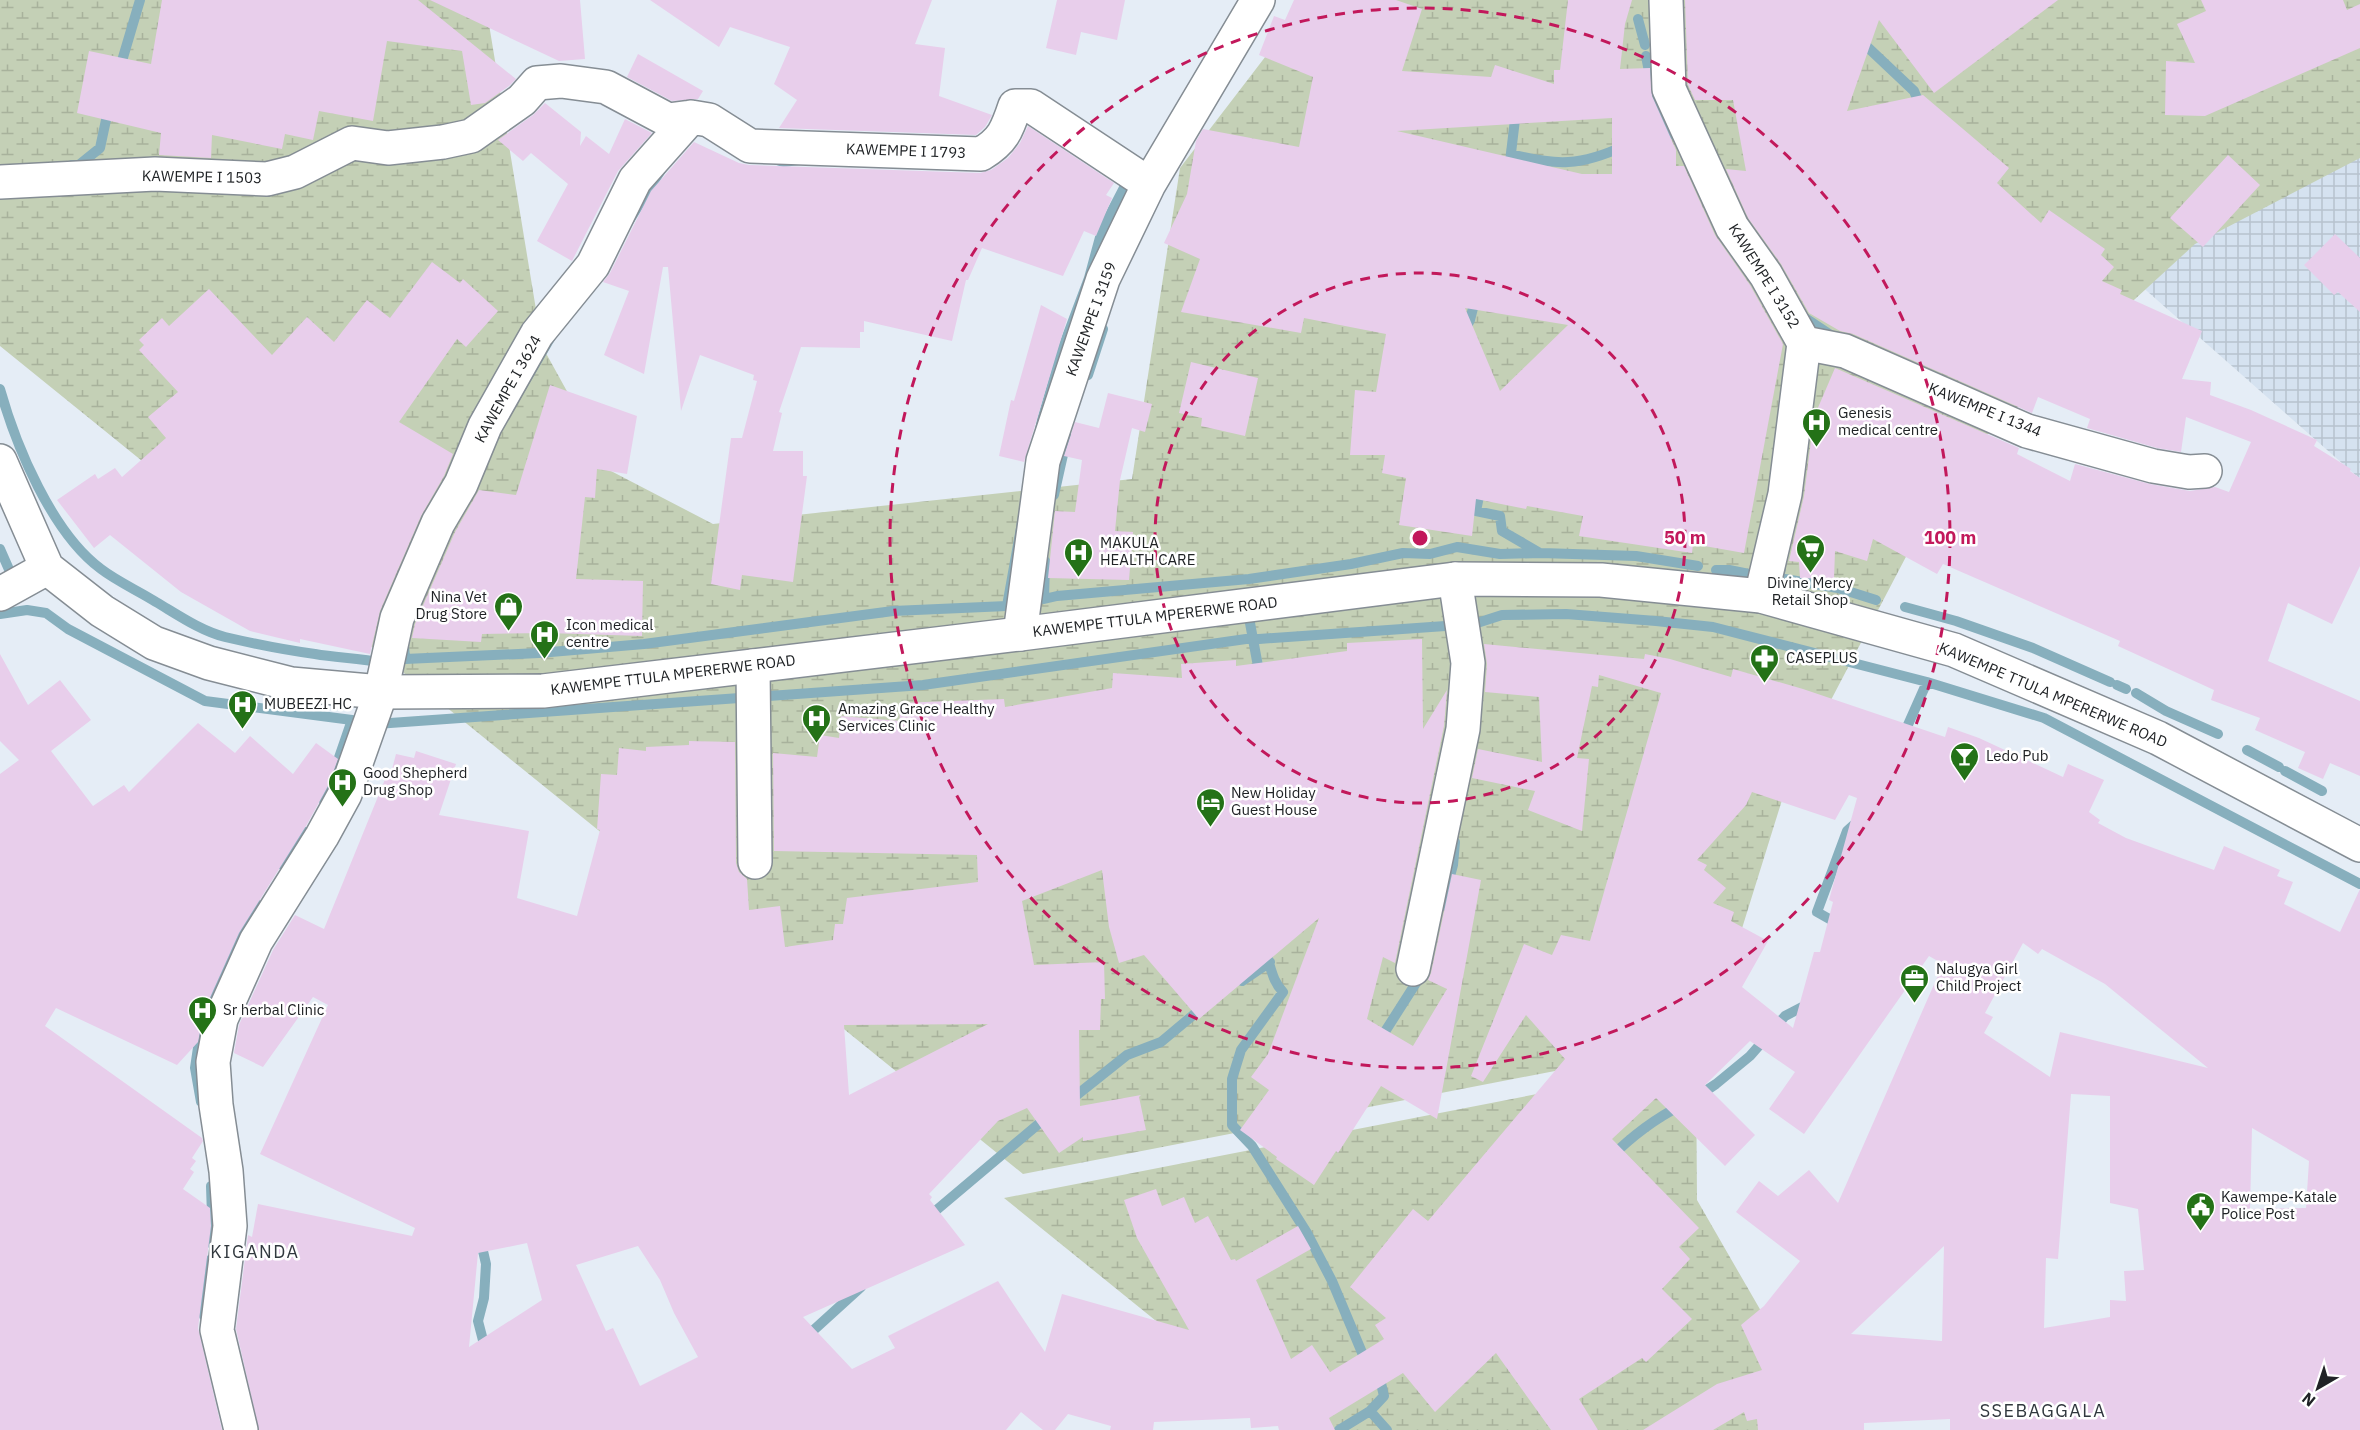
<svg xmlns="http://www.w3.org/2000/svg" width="2360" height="1430" font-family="'IBM Plex Sans',sans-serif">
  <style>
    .industrial { fill: url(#industrial-grid) }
    .wetland { fill: url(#wetland-marsh) }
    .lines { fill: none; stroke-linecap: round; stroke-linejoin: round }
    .stream { stroke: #87afbd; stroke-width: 10 }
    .building { fill: #e8ceeb; fill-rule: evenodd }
    .street-casing { stroke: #858d94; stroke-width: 36 }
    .secondary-casing { stroke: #858d94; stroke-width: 36 }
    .street { stroke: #fff; stroke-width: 33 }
    .secondary { stroke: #fff; stroke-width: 33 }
    .ring { fill: none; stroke: #c2185b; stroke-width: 3; stroke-dasharray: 10 8 }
    .labels { text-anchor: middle; stroke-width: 5; stroke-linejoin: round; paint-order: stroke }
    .street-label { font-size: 15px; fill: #202326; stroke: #fff }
    .poi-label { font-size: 15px; fill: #202326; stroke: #fff; text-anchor: start }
    .quarter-label { font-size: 18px; letter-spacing: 1.5px; fill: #31383e; stroke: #fff }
    .centre { fill: #c2185b; stroke: #fff; stroke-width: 3 }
    .ring-label { font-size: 18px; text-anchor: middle; font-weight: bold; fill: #c2185b; stroke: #fff; stroke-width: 5; stroke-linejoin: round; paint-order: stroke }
  </style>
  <defs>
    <pattern id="industrial-grid" width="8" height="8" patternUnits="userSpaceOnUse" patternTransform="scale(1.5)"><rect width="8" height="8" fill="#d5e2f0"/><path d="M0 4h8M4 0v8" fill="none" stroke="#b7c2ce"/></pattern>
    <pattern id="wetland-marsh" width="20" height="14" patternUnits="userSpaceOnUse" patternTransform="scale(1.5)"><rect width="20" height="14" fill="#c4d0b6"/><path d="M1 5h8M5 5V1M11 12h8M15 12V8" fill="none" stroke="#a8b29c"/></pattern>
  </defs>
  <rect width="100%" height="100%" fill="#e5edf6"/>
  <!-- industrial -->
  <path class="industrial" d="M1817 0H2360V479Z"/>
  <!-- wetland -->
  <path class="wetland" d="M0 0H485L542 346 611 471 713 524 1132 479 1180 168 1292 22 1332 0H2360V158L2195 244 1954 465 1787 784 1715 1015V1040L1023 1174 0 346Z
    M1696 1063 1697 1200 1803 1384 1834 1430H1291L1004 1198Z"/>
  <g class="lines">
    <!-- stream -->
    <path class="stream" d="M1638 19 1645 45
      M1860 40 1914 91 1921 108
      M1646 56 1651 82 1668 129 1679 139
      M119 71 140 0
      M1018 110 1075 139 1128 180 1102 230 1089 278 1062 350 1042 420 1031 472 1007 606 893 611 644 644 539 653 405 659 403 629 408 608 431 556 440 530 453 511 473 464 489 442 510 407 552 335 562 314 593 278 678 143 690 128 697 129 739 147 783 162 799 160 810 153 839 157 859 156 884 161 906 154H941L984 159 999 150 1012 127Z
      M1511 154C1556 166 1581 166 1624 146
      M72 165H79L100 148 109 106
      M1509 170 1516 111
      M1802 316 1832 336
      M1464 332 1470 320 1476 296
      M1088 375 1103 329
      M0 389C16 446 52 533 101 569 118 582 139 591 156 602 178 615 201 631 225 637 255 644 285 650 315 654 338 658 360 658 383 663L384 660
      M1481 487 1476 511 1500 516 1502 531 1540 553
      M1054 495 1067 437
      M0 549 11 574 3 580
      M1045 561 1044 599 1057 596 1249 579 1351 564 1403 553 1430 554 1457 547 1500 554 1541 553 1636 556 1698 566
      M1781 568 1779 578 1838 588 1876 600
      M1716 570H1729L1754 575 1756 566
      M1905 607 1956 621 2033 648 2110 682
      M0 614 27 610 46 613 68 629 205 701 352 720 324 801
      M1250 623 1260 677
      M2117 685 2126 689
      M2136 693 2166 711 2218 734
      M376 724 923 685 1253 638 1259 639 1474 624 1502 615 1566 614 1656 621 1713 627 1927 682 2044 718 2360 884
      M1903 736 1927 682
      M2247 750 2279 767
      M2285 771 2322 791
      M280 864 306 832
      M1442 906 1453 865 1455 842
      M1840 925 1817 912 1847 831 1857 822
      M1264 949C1271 964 1271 980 1283 992L1241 1050 1232 1079V1125L1252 1146 1307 1233 1332 1281 1363 1355 1380 1379 1384 1396 1370 1411 1387 1430
      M1242 981 1270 962
      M1379 1041 1416 983 1420 972
      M1698 1096 1716 1084 1750 1056 1785 1016 1810 1003
      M201 1102 195 1068 203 1014 224 966 246 928 255 902
      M1068 1102 1127 1055 1161 1042 1204 1006
      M1610 1158C1633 1135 1654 1119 1682 1105
      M211 1186 213 1245
      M927 1218 1048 1116
      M480 1238 486 1264 484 1298 478 1321 486 1352
      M204 1316V1291L210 1260
      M806 1337 861 1287
      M1339 1430 1370 1411"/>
  </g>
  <!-- building -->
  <path class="building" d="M162 0H418L516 79 509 86 485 103 471 105 462 51 387 41 373 121 319 111 313 140 285 134 282 149 212 135 211 158 159 155 161 133 77 113 89 51 151 64Z
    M430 0H580L585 59 559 61Z
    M650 0H932L915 44 945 48 939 96 992 115 985 127 976 135 779 128 797 100 774 84 790 47 730 27 719 47Z
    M1057 0H1125L1117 40 1081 32 1076 55 1046 48Z
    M1294 0H1396L1422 9 1402 71 1491 77 1495 65 1554 84V70H1560L1568 0H1632L1625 24 1620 69 1650 68 1652 96 1676 150V166H1684L1715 235 1750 285 1783 344 1744 553 1693 544 1692 553 1579 536 1583 516 1527 506 1526 509 1476 499 1472 536 1399 525 1406 478 1382 473 1385 455H1350L1355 390 1376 392 1386 334 1304 318 1301 333 1181 312 1200 259 1164 243 1187 194 1196 141 1203 129 1299 147 1313 77 1259 55 1274 16 1285 20ZM1612 118V174H1582L1397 131ZM1465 308 1568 325 1500 391Z
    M1685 0H2058L1934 93 1879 20 1847 111 1923 95 2009 168 1997 183 2041 223 2049 210 2105 249 2101 255 2114 267 2102 281 2122 290 2120 294 2202 331 2182 379 2211 382 2210 395 2251 410 2317 440 2314 446 2351 469 2350 471 2360 478V566L2332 624 2288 603 2268 661 2360 701V776L2330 763 2323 779 2298 768 2305 752 2255 730 2260 718 2211 700 2214 690 2118 646 2120 641 1943 564 1937 574 1873 539 1867 561 1835 551 1834 579 1800 578 1799 562 1789 561 1804 496 1814 417 1835 368 2019 448 2017 454 2070 481 2075 464 2150 484 2190 491 2215 487 2229 492 2251 442 2186 417 2181 452 2157 448 2087 428 2090 419 2038 397 2032 413 1853 334 1840 331 1809 313 1781 264 1748 218 1726 169 1746 171 1733 100H1695L1688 85Z
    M2201 0H2343L2347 10 2360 4V48L2205 116 2165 115 2166 61 2195 63 2177 24 2206 11Z
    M638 54 703 91 698 99 672 101 627 77Z
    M545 103 581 132 580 146 586 136 609 154 625 119 652 133 618 171 572 261 537 241 568 184 531 153 523 161 498 140 533 115Z
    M1028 126 1114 183 1106 195 1112 198 1096 236 1084 231 1063 276 982 248 968 280H966L952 341 864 321V332H860V348L801 347 779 412 782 413 773 451H803V476H807L793 582 742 575 740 590 711 584 731 438H742L757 381 753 380 754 375 700 355 681 411 668 267H663L644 374 604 355 629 291 603 282 610 273 651 191 694 142 739 163 749 165 980 173 991 170 1008 158 1020 143Z
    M2228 155 2260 185 2203 247 2170 218Z
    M2335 234 2360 258V312L2338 292 2334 295 2304 265Z
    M432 262 460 283 463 279 498 311 466 347 457 339 399 422 453 454 444 476 421 516 380 611 370 654 300 639V643L250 631 181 592 110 535 94 548 57 500 95 474 98 479 115 468 122 477 166 438 148 417 178 392 139 350 144 345 139 340 162 318 169 326 209 289 272 355 307 317 334 342 367 300 390 318Z
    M1041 305 1067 319 1024 462 999 456 1011 400 1014 401Z
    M1191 362 1258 378 1245 436 1201 426 1202 418 1179 413Z
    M550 385 637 416 627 474 597 469 595 498 585 497 576 579 643 581 642 636 547 633 482 634 481 642 412 638 415 624 455 532 479 490 516 495Z
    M1108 393 1152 404 1145 432 1132 428 1120 480 1115 531 1133 532 1129 580 1048 578 1055 511 1075 512 1082 460 1064 456 1075 422 1099 428Z
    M1422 639 1423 729 1447 690 1444 726 1395 963 1383 957 1367 1019 1413 1046 1447 989 1428 980 1431 973 1452 874 1481 880 1437 1119 1381 1086 1338 1153 1336 1151 1314 1185 1276 1159 1277 1157 1240 1130 1269 1090 1251 1077 1268 1054 1319 918 1199 1019 1144 955 1119 963 1109 927 1102 870 1022 901 1034 965 1104 962 1105 999H1101L1100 1030H1079L1080 1106 1141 1095 1139 1097 1146 1130 1083 1141V1137L1059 1153 1027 1108 998 1121 929 1194 932 1197 930 1200 965 1245 803 1317 852 1369 895 1348 888 1336 998 1281 1045 1352 1062 1294 1189 1330 1137 1238 1124 1200 1156 1189 1162 1206 1184 1197 1195 1223 1208 1216 1231 1260 1235 1259 1236 1261 1298 1226 1311 1249 1256 1280 1291 1359 1312 1345 1330 1372 1384 1339 1375 1325 1386 1318 1350 1287 1413 1209 1428 1221 1565 1059 1526 1015 1483 1082 1471 1076 1524 944 1552 955 1561 935 1590 941 1661 693 1599 675 1598 687 1592 686 1577 758 1589 759 1582 831 1528 810 1535 791 1472 778 1478 749 1542 762 1539 697 1485 692 1487 664 1484 644 1644 659 1645 654 1670 659 1731 677 1733 669 1803 689 1945 737 1948 727 1979 738 2063 777 2068 764 2104 780 2089 812 2100 820 2098 823 2126 838 2214 870 2224 846 2280 870 2277 876 2293 882 2284 904 2340 932 2360 889V1430H1950V1419L1864 1423V1430H1758L1757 1419 1747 1421 1744 1412 1713 1430H1643L1717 1384 1762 1370 1741 1325 1764 1306 1800 1261 1736 1212 1759 1181 1778 1196 1809 1170 1838 1203 1943 964 1929 956 1804 1134 1769 1109 1795 1072 1750 1041 1705 1085 1755 1135 1725 1166 1656 1098 1612 1139 1699 1228 1679 1247 1690 1259 1662 1289 1692 1319 1646 1362 1642 1358 1579 1399 1598 1430H1551L1496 1353 1435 1412 1403 1373 1329 1418 1335 1430H1279L1278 1426 1251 1428 1250 1418 1154 1422 1153 1430H1110L1111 1426 1068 1414 1055 1430H1043L1021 1412 1006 1430H259L236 1329 248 1235 252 1237 258 1204 412 1236 415 1228 260 1154 328 1005 313 997 263 1067 234 1053 239 1025 273 950 295 915 324 929 388 772 391 773 396 754 414 758 416 751 456 764 439 815 529 831 517 898 577 916 600 830 597 829 601 774 617 775 619 748 646 751V747L689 745V741L735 742 736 863 739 872 747 879 749 910 780 906 785 947 833 940 835 924H843L847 898 978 882 977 855 774 851 773 753 817 757 820 735 839 738 841 716 900 721 899 703 1004 699 1005 707 1112 688 1113 673 1182 678 1181 664 1236 660V666L1347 651V643ZM1752 792 1835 820 1849 795 1857 798 1829 900 1833 902 1820 952H1814L1793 1028 1742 987 1768 941 1731 921 1734 912 1713 903 1726 888 1704 870 1707 865 1697 860 1746 805ZM2023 943 2038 954 2042 949 2105 984 2208 1068 2060 1032 2050 1077 1984 1033 1993 1017 1985 1013ZM988 1024 849 1095 844 1025ZM2071 1094 2110 1096V1203L2138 1209 2144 1270 2124 1271 2126 1301 2110 1300V1317L2044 1328 2046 1258 2058 1259ZM2252 1128 2309 1161 2306 1208 2250 1209ZM527 1243 542 1300 469 1347 478 1253ZM638 1246 660 1280 674 1313 698 1357 640 1386 613 1328 606 1331 576 1265ZM1944 1246 1942 1341 1851 1334Z
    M0 654 28 705 60 680 91 720 51 751 93 806 124 785 129 792 198 723 235 753 250 736 293 774 316 743 338 759 328 786 306 826 239 933 204 1011 198 1042 177 1065 56 1008 45 1026 202 1138 203 1141 192 1158 196 1161 190 1169 194 1172 183 1189 210 1208 211 1226 198 1328 222 1430H0V774L19 760 0 741Z"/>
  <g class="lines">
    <defs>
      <path id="street" d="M1666 0 1669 89 1732 227 1766 275 1804 343 1785 494 1761 596
        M0 182 155 174 267 179 295 172 352 143 388 148 443 142 471 136 522 100 537 83 561 81 606 87 668 120 691 117 709 120 750 146 981 154C1003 141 1007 130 1015 106H1031L1149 184
        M1804 343 1845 351 2027 431 2153 466 2189 472 2205 471
        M0 594 47 568
        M1020 634 1043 461 1103 279 1149 184 1258 0
        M753 666 755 862
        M1413 969 1463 729 1468 663 1455 579
        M241 1430 217 1330 230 1226 226 1171 216 1105 213 1062 221 1019 256 941 322 836 345 794 381 692 397 618 438 523 461 484 485 426 537 334 593 265 635 180 691 117"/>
      <path id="secondary" d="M0 461 47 568 102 611 154 643 209 663 291 684 381 692 543 691 1020 634 1455 579 1601 580 1761 596 1954 650 2158 738 2360 845"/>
    </defs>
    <!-- street casing -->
    <use href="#street" class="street-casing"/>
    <!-- secondary casing -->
    <use href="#secondary" class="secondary-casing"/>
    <!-- street -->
    <use href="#street" class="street"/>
    <!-- secondary -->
    <use href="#secondary" class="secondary"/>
  </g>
  <!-- distance rings -->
  <g class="ring">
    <circle cx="1420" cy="538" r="265"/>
    <circle cx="1420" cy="538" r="530"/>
  </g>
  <!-- icons -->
  <defs>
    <symbol id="hospital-pin" viewBox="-11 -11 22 30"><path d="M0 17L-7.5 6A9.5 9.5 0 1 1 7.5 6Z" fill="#247217" stroke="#fff"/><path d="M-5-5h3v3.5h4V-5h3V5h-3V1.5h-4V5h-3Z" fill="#fff"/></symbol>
    <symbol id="supermarket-pin" viewBox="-11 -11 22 30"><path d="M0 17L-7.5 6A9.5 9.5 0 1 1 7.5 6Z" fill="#247217" stroke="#fff"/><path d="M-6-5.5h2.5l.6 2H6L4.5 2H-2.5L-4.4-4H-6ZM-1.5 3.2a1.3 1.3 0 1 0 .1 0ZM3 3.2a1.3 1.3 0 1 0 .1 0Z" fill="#fff"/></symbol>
    <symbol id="shop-pin" viewBox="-11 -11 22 30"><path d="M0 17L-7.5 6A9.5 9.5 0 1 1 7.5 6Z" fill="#247217" stroke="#fff"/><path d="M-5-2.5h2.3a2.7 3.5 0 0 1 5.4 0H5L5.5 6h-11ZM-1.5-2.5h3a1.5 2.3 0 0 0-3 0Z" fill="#fff"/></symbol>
    <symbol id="pharmacy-pin" viewBox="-11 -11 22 30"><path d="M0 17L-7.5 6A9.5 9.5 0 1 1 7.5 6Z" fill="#247217" stroke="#fff"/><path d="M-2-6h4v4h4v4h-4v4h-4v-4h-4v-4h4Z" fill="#fff"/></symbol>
    <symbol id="bar-pin" viewBox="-11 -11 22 30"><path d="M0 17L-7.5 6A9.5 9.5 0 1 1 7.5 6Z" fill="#247217" stroke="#fff"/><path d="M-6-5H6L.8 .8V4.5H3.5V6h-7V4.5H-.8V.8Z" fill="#fff"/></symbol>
    <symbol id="hotel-pin" viewBox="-11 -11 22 30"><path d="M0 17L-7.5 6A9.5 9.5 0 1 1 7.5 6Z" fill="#247217" stroke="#fff"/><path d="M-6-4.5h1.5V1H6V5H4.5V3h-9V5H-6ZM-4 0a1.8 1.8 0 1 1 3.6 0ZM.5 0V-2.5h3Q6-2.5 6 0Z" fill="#fff"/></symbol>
    <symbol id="office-pin" viewBox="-11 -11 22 30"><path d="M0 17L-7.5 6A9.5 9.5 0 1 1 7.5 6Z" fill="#247217" stroke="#fff"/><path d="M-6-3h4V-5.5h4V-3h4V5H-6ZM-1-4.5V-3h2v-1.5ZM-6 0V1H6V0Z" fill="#fff"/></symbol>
    <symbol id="civic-pin" viewBox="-11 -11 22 30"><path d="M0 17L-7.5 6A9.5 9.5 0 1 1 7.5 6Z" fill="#247217" stroke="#fff"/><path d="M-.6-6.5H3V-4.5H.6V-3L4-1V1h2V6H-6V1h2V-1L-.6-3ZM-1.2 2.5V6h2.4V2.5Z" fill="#fff"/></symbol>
  </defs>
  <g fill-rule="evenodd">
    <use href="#hospital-pin" x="1800" y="406" width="33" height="45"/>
    <use href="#supermarket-pin" x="1794" y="532" width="33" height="45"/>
    <use href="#hospital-pin" x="1062" y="536" width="33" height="45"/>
    <use href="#shop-pin" x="492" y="590" width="33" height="45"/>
    <use href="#hospital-pin" x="528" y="618" width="33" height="45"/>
    <use href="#pharmacy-pin" x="1748" y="642" width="33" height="45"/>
    <use href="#hospital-pin" x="226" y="688" width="33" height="45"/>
    <use href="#hospital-pin" x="800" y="702" width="33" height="45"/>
    <use href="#bar-pin" x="1948" y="740" width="33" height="45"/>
    <use href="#hospital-pin" x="326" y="766" width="33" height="45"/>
    <use href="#hotel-pin" x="1194" y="786" width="33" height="45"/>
    <use href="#office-pin" x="1898" y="962" width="33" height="45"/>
    <use href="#hospital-pin" x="186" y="994" width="33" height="45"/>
    <use href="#civic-pin" x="2184" y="1190" width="33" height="45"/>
  </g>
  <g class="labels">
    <!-- street labels -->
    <g class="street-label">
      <text transform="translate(906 151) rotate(2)" y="5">KAWEMPE I 1793</text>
      <text transform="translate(202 177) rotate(1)" y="5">KAWEMPE I 1503</text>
      <text transform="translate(1764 276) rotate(58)" y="5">KAWEMPE I 3152</text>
      <text transform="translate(1091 319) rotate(-70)" y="5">KAWEMPE I 3159</text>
      <text transform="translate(508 389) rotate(-61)" y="5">KAWEMPE I 3624</text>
      <text transform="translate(1985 410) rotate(22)" y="5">KAWEMPE I 1344</text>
      <text transform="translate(1155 617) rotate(-7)" y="5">KAWEMPE TTULA MPERERWE ROAD</text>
      <text transform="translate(673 675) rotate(-7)" y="5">KAWEMPE TTULA MPERERWE ROAD</text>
      <text transform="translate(2053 695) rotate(23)" y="5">KAWEMPE TTULA MPERERWE ROAD</text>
    </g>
    <!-- poi labels -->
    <g class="poi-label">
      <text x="1838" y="418">Genesis<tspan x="1838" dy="17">medical centre</tspan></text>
      <text x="1100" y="548">MAKULA<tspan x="1100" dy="17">HEALTH CARE</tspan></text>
      <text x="1810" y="588" text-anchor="middle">Divine Mercy<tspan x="1810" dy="17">Retail Shop</tspan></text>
      <text x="487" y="602" text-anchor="end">Nina Vet<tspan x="487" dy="17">Drug Store</tspan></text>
      <text x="566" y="630">Icon medical<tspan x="566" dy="17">centre</tspan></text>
      <text x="1786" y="663">CASEPLUS</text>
      <text x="264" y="709">MUBEEZI HC</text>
      <text x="838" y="714">Amazing Grace Healthy<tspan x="838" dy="17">Services Clinic</tspan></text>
      <text x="1986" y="761">Ledo Pub</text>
      <text x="363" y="778">Good Shepherd<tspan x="363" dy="17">Drug Shop</tspan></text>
      <text x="1231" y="798">New Holiday<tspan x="1231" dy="17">Guest House</tspan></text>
      <text x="1936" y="974">Nalugya Girl<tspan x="1936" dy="17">Child Project</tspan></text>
      <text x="223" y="1015">Sr herbal Clinic</text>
      <text x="2221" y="1202">Kawempe-Katale<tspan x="2221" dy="17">Police Post</tspan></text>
    </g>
    <!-- quarter labels -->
    <g class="quarter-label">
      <text x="255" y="1258">KIGANDA</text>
      <text x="2043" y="1417">SSEBAGGALA</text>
    </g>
  </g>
  <circle cx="1420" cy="538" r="9" class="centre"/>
  <g class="ring-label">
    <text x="1685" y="544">50 m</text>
    <text x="1950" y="544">100 m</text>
  </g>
  <!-- north arrow -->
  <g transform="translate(2318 1388) rotate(219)" stroke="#ffffff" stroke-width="4.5" paint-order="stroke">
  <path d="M0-4.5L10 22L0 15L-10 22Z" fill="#202326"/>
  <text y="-9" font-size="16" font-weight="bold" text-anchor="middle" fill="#202326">N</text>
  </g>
</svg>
